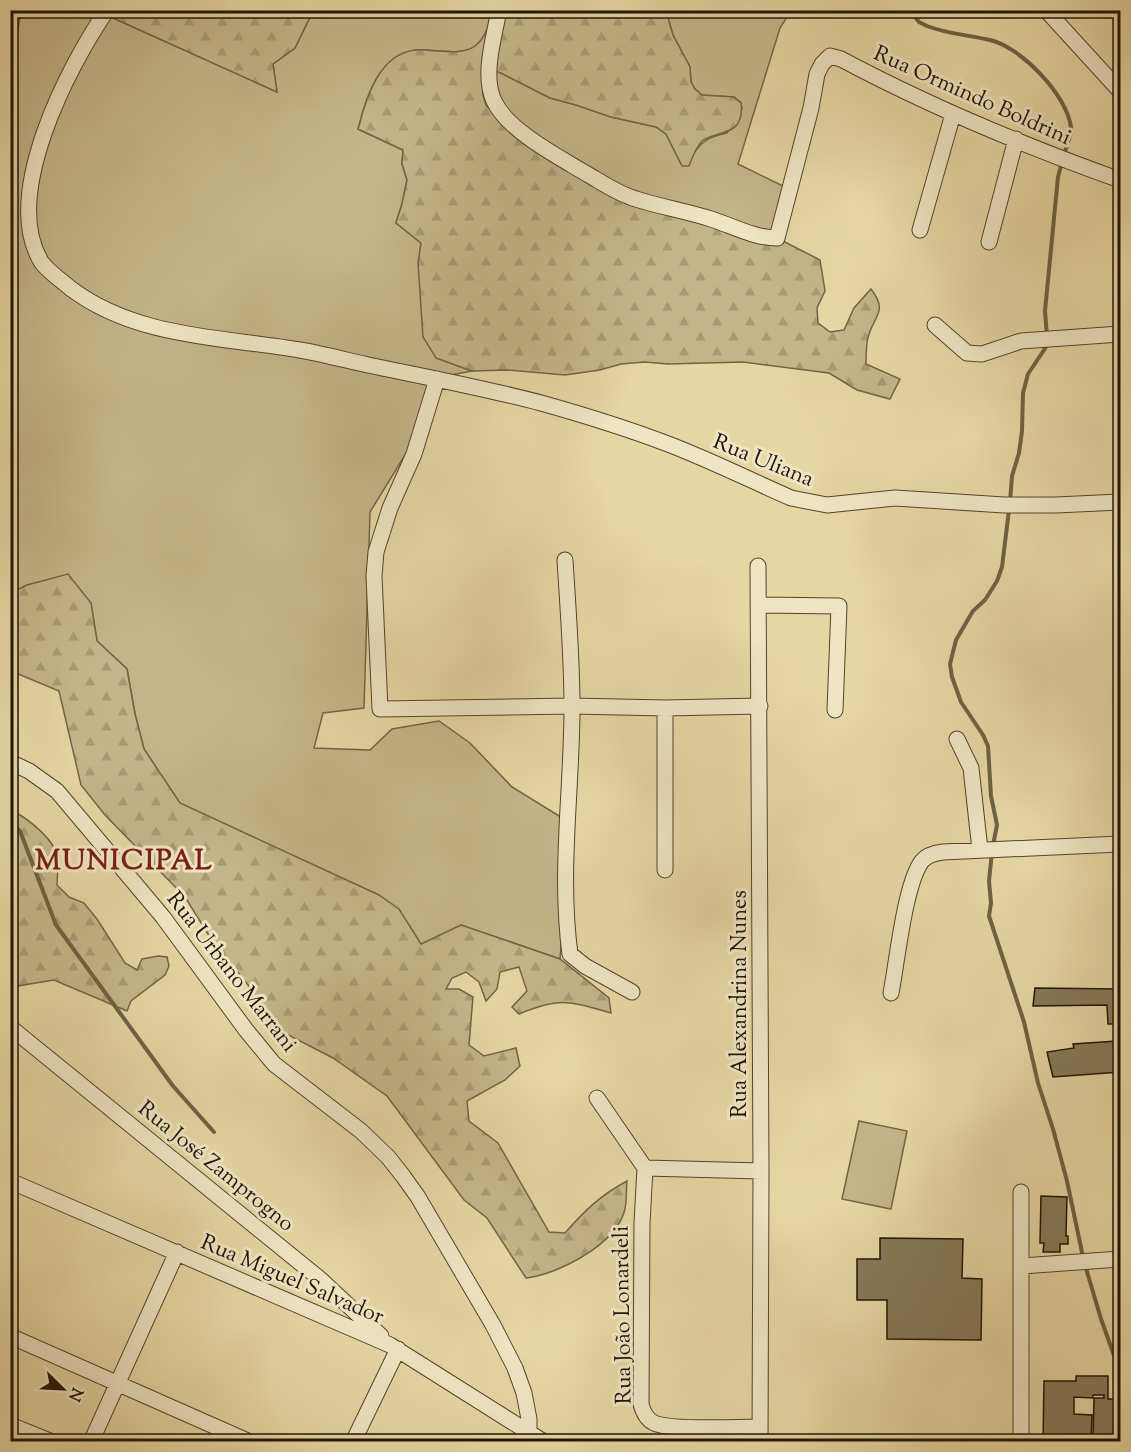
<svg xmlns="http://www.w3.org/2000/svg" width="1131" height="1452" font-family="'Sorts Mill Goudy',serif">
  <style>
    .green { fill: #c4b588; stroke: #726448; stroke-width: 1.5 }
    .forest { fill: url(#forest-firs); stroke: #726448; stroke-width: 1.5 }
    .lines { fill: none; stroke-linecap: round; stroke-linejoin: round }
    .stream { stroke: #6e6144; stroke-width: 4 }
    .building { fill: #867958; stroke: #1f1407; stroke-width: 1.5 }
    .minor-casing { stroke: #51442e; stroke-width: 17 }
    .minor { stroke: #efe4c3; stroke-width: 15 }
    .labels { text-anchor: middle; stroke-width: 6; stroke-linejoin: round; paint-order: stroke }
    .street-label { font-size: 22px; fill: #1f1407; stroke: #efe4c3 }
    .district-label { font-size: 28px; font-weight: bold; letter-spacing: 1.5px; fill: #7a1f14; stroke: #efe4c3 }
  </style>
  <defs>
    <pattern id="forest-firs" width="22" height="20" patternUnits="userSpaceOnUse" patternTransform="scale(1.5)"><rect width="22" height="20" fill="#c4b588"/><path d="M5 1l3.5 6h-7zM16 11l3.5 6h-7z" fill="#a89b74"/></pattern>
  </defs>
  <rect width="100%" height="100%" fill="#e6d6a2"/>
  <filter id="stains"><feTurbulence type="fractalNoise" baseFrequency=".00333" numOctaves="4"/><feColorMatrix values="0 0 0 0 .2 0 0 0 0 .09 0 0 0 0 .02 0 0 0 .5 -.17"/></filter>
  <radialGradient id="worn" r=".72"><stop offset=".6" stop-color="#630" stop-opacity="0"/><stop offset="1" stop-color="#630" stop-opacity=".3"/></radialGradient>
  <!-- green -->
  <path class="green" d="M21 11H103L102 13 277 92 273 64 295 48 313 11H495C489 23 486 38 475 46 466 53 451 52 440 51 431 51 420 48 412 51 379 61 366 96 359 126L358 129 403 150 402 164 407 180 402 204 396 223 421 243C416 282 428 320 436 358L472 371 451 375 437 387 426 421 370 512 364 708 323 713 314 748 370 750 392 729 439 721 470 743 512 787 564 819V908L560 959 461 925 421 945 412 930 379 895 180 804 144 749 135 714 127 669 97 641 91 603 27 585 11 593 10 45 16 40Z
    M666 11H803L787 17 780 28 738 164 785 187 782 234 783 241 757 237 625 198 495 115C484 102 476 84 487 69L501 73 550 98 576 105 611 117 656 127 666 134 682 165C702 148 697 139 727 133L742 109 741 103 734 97 702 95 695 89 691 82 690 67 673 35Z
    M859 1121 907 1131 891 1209 842 1199Z"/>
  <!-- forest -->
  <path class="forest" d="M11 10 21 11 16 41 11 45Z
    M103 10 313 11 295 48 273 64 277 92 102 13Z
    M495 11H666L673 35 690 67 691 82 695 89 702 95 734 97 741 103C745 138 718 129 702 141 696 147 692 158 689 166H682L666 134 656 127 611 117 576 105 550 98 501 73 487 69 482 76 483 95 486 105 495 115 552 161 757 237 783 241 820 260 825 291 817 308 818 323 830 332 844 330 854 308 871 289C888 311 875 315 869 334 866 342 866 355 866 364L900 379 890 399 857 390 829 373 743 362 668 364 645 362 621 364 600 370 565 375 508 370 472 371 436 358 423 337 418 263 421 243 396 223 402 204 407 180 402 164 403 150 358 129 359 126C366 97 380 53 416 50 424 49 432 51 439 51 451 52 466 53 475 46 486 38 489 23 495 11Z
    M68 574 91 603 97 641 127 669 135 714 144 749 180 803 379 895 399 909 421 944 461 925 560 959 609 998 611 1013C570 1001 560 997 519 1014L512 1007 527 991 519 967 500 972 497 989 486 1001 479 982 466 972 452 978 446 989H459L473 997 469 1045 484 1056 516 1048 520 1066 505 1080 467 1101 469 1121 498 1143 549 1232 565 1233C585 1210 601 1195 627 1181 626 1190 627 1200 625 1209 617 1244 559 1274 526 1278L487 1218 464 1200 387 1096 333 1058 265 1023 248 985 213 942 185 897 105 815 81 785 59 691 11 671V593L27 585Z
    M11 765 16 768C18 783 14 798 15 812 29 820 54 839 57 856 59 865 57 876 57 885L69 897 84 903 97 919 125 963 137 970 142 959 158 956 167 957 169 966 165 975 131 1001 127 1011 54 980 11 987Z"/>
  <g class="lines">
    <!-- stream -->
    <path class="stream" d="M910 10 919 22 927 26C947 34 969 35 990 40 1021 47 1068 96 1071 128 1071 137 1066 147 1064 155
      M1047 337 1045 311 1058 177 1062 162
      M1010 502 1012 476 1019 453 1022 431 1023 393 1028 374 1048 344
      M10 822 20 831 56 925 173 1086 214 1132
      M993 845 997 825 991 796 988 746 983 735 961 702 952 677 950 664 956 640 973 611 985 600 997 581 1002 567 1009 510
      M992 852 989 881 991 903 989 916 1024 1022 1038 1083 1053 1129 1067 1181 1083 1257
      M1085 1265 1101 1319 1120 1372"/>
  </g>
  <!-- building -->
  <path class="building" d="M1035 988 1120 989V1072L1053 1077 1047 1052 1074 1048 1073 1044 1117 1041 1116 1024H1108L1107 1005 1033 1006Z
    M1041 1196 1067 1197 1066 1236H1068V1244H1060V1252H1043L1044 1243H1040Z
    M880 1238 963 1239 962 1278 982 1279 981 1340 887 1339V1300H857V1259H880Z
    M1076 1376H1108V1399H1120V1442H1093L1094 1398H1104V1395H1093V1398L1074 1397V1414L1092 1415 1091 1442H1043L1044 1381H1076Z
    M980 1435 1002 1436V1442H979Z"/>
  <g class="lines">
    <defs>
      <path id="minor" d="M107 10C68 67 0 197 42 263 50 273 61 280 70 288 136 338 222 337 300 350 323 354 345 360 368 365 426 377 484 388 541 403 584 415 626 428 668 444 710 460 750 480 791 498L827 505 895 498 1004 505H1056L1120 502
        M499 10C494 38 482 75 494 101 508 131 559 157 587 174 603 183 618 194 636 199 661 207 686 211 711 219 733 226 754 238 777 238L811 108 817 74 822 64 830 56 841 59C931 107 1025 146 1120 180
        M1046 10 1120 91
        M920 230 953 114
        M989 242 1016 139
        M935 325 967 353 982 354 1021 341 1120 334
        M437 379 414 454 390 508 376 552 374 576 380 709 572 706 665 708 760 706
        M565 560C568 609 572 658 572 707 572 789 559 872 570 954L585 966 632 992
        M758 566 761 1171 760 1442
        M758 605 839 606 835 710
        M957 739 971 768 980 850
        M10 762 29 771 57 791 163 917 246 1030 274 1064 361 1131 388 1157 403 1176 418 1197 493 1325 515 1368 524 1393 529 1419V1432L524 1442
        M665 870V708
        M891 993C897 962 905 883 922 861 927 855 935 853 943 852L1120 844
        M10 1027 320 1279 381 1336
        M597 1098 645 1168 761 1171
        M645 1168 642 1223 641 1404C643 1412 646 1419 654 1423 673 1431 736 1427 760 1427
        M10 1181 390 1345 544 1442
        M1022 1266 1120 1259
        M10 1336 250 1442
        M10 1425 52 1442
        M91 1442 177 1252
        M353 1442 398 1349
        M1021 1442V1192"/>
    </defs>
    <!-- minor casing -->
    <use href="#minor" class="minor-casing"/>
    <!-- minor -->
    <use href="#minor" class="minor"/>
  </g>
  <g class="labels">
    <!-- street labels -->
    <g class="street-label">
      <text transform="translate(973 94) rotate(24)" y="8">Rua Ormindo Boldrini</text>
      <text transform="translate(764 459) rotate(22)" y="8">Rua Uliana</text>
      <text transform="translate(233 971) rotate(52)" y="8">Rua Urbano Marrani</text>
      <text transform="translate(738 1004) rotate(-90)" y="8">Rua Alexandrina Nunes</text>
      <text transform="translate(217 1165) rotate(39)" y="8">Rua José Zamprogno</text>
      <text transform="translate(293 1278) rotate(23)" y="8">Rua Miguel Salvador</text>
      <text transform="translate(621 1315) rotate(-91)" y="8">Rua João Lonardeli</text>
    </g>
    <!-- district labels -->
    <g class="district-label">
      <text x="124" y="869">MUNICIPAL</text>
    </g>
  </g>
  <!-- margin -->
  <rect width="1131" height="1452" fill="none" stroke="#e6d6a2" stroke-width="36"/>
  <rect x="12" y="12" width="1107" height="1428" fill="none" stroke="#1f1407" stroke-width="3"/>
  <rect x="18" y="18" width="1095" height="1416" fill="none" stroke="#1f1407" stroke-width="1.5"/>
  <!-- north arrow -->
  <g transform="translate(63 1389) rotate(114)" stroke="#efe4c3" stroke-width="4.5" paint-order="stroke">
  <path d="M0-4.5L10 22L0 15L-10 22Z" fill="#1f1407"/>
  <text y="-9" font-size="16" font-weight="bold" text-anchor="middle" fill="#1f1407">N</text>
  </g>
  <rect width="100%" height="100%" filter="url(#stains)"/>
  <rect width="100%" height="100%" fill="url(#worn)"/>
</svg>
